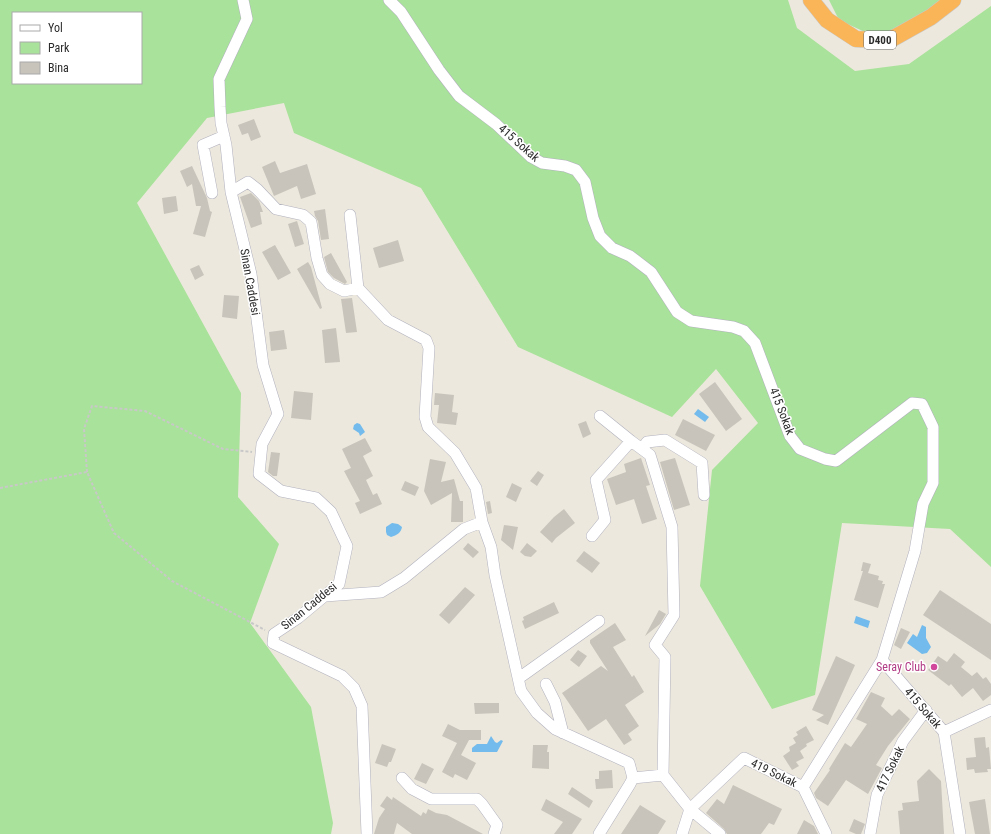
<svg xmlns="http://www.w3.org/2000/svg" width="991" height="834" font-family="'Roboto Condensed',sans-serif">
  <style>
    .green { fill: #a9e29a; fill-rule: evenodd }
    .water { fill: #72bbec }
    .building { fill: #c8c4bc }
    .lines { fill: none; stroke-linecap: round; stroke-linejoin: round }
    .minor-casing { stroke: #b1b1be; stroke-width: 12 }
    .highway-casing { stroke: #c8c8c8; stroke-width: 17 }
    .path { stroke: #c8c8c8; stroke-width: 2; stroke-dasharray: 3 2; stroke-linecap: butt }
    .minor { stroke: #fff; stroke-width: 11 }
    .highway { stroke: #fbb559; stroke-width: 16 }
    .hotel-dot { fill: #d1479c; stroke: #fff; stroke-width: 1.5 }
    .labels { text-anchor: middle; stroke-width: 3; stroke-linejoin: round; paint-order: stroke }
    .shield { fill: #fff; stroke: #6b6b6b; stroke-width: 1 }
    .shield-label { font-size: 11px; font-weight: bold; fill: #2b2b2b }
    .street-label { font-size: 12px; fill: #2b2b2b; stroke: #fff }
    .hotel-label { font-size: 12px; fill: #b23c85; stroke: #fff; text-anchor: end }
  </style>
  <rect width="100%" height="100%" fill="#ece8dd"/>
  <!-- green -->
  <path class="green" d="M0 0H788L797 28 855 71 909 64 991 6V567L950 529 842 523 815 695 772 709 700 586 712 470 758 423 716 369 672 417 518 347 421 188 294 133 284 103 207 118 137 203 241 393 238 497 279 544 250 623 311 707 333 823 331 834H0ZM13 13H141V83H13Z
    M829 0H943L894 31 867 33 839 20Z"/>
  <!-- water -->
  <path class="water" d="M698 409 709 417 705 422 694 414Z
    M357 423 360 424 365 432 360 436 359 433 353 429 354 425Z
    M392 523 398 524 402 527C401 533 397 535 391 537L387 535 386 532V527Z
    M856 616 870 621 868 628 854 623Z
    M922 625 926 627V638L931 647 927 653 922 654 907 643 913 634 917 637Z
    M491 736 495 742 497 743 501 740 503 741 497 752H472V748L477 744H487Z"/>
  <!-- building -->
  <path class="building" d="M254 119 261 137 251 141 248 133 242 135 238 125Z
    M275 161 280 173 307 164 316 194 301 199 297 186 274 196 262 167Z
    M192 166 207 198 210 211 212 212 205 237 193 234 201 206H196L192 184 187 187 180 171Z
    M251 193 259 201 263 212H260L262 224 251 228 240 197Z
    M176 196 178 211 164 214 162 198Z
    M325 209 329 239 321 240 318 221 315 216 314 211Z
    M297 221 304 244 295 247 288 224Z
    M398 240 404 261 379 268 373 248Z
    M275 245 291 273 278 280 262 252Z
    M331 253 347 282 345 284 334 278 328 272 324 257Z
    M308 262 311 267 322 308 320 309 297 269Z
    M199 265 204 275 195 280 190 269Z
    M224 295 239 296 237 319 222 317Z
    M352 298 357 332 346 333 341 299Z
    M336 328 340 362 325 363 322 330Z
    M284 330 287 349 271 351 269 332Z
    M715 382 742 419 726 431 699 394Z
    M294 391 313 393 311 420 291 418Z
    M435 393 454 395 452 412 458 413 456 425 437 423 439 405H434Z
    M683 419 715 435 706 451 675 435Z
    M586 421 591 434 583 438 578 424Z
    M365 438 372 451 363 456 373 476 366 480 373 495 377 493 382 504 360 514 355 503 360 501 344 471 351 468 342 449Z
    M271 452 280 453 277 476H273L268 472Z
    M641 458 650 485 646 486 657 519 642 524 634 499 616 505 607 479 626 472 624 464Z
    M675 458 690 505 674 510 660 462Z
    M430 459 446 462 441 482 454 479 460 501H463V522H451L452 493 431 505 424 491Z
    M538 471 544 475 537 486 530 481Z
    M405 481 419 487 415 496 401 490Z
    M512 483 522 488 516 502 506 497Z
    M490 501 492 513 488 514 486 502Z
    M564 509 575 523 556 538 552 543 540 532 554 517Z
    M504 525 518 527 513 550 501 540Z
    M468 543 479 552 473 558 463 549Z
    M527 543 537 551 531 557 525 556 520 552Z
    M584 551 600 563 592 573 576 561Z
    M863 562 871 564 868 573 879 576 878 580 883 581 882 584H885L878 608 854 600 863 571H861Z
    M465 587 475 595 449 624 439 615Z
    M940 590 991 624V660L923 615Z
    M554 602 559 613 525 629 522 621 524 620 523 617Z
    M659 610 666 614 660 624 645 636Z
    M615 623 626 640 613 647 632 677 634 675 644 692 625 705 639 726 628 734 632 740 624 745 606 719 588 731 562 693 601 666 608 671 590 643V640Z
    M901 628 910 632 901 649 894 645Z
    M578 650 587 656 579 667 570 660Z
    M954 653 965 662 961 667 972 676 977 672 983 679 986 677 991 684V695L983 701 973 688 962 697 951 684 949 686 928 670 938 656 947 662Z
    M836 656 855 665 828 725 816 720 824 715 812 710Z
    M871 692 885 698 881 706 892 716 899 709 910 719 888 746 876 765 882 768 868 794 846 780 828 806 816 798 814 793 830 770 829 769 845 743 851 747 867 724 856 719Z
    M474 703H499V713L475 714Z
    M448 724 460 730H481V740H469L461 755 476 763 467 780 455 774 453 778 442 772 457 743 442 736Z
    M806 726 814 740 806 744 807 746 800 751 804 758 796 762 799 766 792 770 783 756 790 751 789 747 796 743 793 738 798 735 796 732Z
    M985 737 986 748 989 747 991 769H987L988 772 975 773 974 769 967 770 966 758 976 757 974 738Z
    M382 744 396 749 391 762H389L387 767 375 763Z
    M533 745H548L547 752H549V769L532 768Z
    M422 763 434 769 426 784 414 779Z
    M929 769 941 781 944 834H900L898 811 903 810 902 803 919 801 917 781Z
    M612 770 613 788 596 789 595 779H599V771Z
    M733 785 782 809 774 825 769 823 761 834H727L724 829 706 813 717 799 724 804Z
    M572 787 593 801 589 808 568 794Z
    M387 796 392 800 393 797 421 816 423 812 426 814 428 809 436 813 447 815 483 834H412L397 823 394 834H374L379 818 385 809 380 806Z
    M546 799 582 819 572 834H554L563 822 541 810Z
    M985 799 990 834H975L969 802Z
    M640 805 666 821 658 834H621Z
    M854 819 865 824 861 834H856L849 831Z
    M804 820 814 826 818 834H797Z"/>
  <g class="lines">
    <defs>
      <path id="minor" d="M243 0 247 19 219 79 220 107 221 123 226 145 231 192 251 274 263 365 278 414 262 444 259 474 281 491 316 498 331 512 347 546 339 584 298 618 274 634 273 643 342 676 354 688 362 706 367 834
        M389 0 401 12 439 70 459 96 496 124 531 157 542 163 565 166 576 170 585 182 593 218 600 236 612 248 630 256 651 272 677 312 691 321 733 327 744 331 755 343 790 436 800 449 825 459 836 461 912 403 922 404 933 427V483L923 504 915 551 882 660 803 787
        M231 192 248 182 257 189 276 209 303 215 311 222 317 258 322 275 330 284 344 291 358 288
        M212 193 203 145 224 136
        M350 215 358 288 388 320 426 340 429 348 425 417 428 427 455 453 476 488 482 522 491 547 495 575 521 691 537 713 555 729 629 763 633 778
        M600 416 631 441 650 455 672 527 674 615 655 645 665 657 663 775
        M642 449 647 442 665 440 702 463 704 495
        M592 536 605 520 596 480 631 441
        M325 596 381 592 404 578 464 529 482 522
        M882 660 944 732 960 834
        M519 678 599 621
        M546 684 555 702 563 733
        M944 732 991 710
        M402 778 412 789 431 799H477L482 804 497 825 494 834
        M633 778 663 775 690 809 720 834
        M599 834 630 784 633 778
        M682 834 690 809 744 758 803 787 826 834
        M870 834 877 795 903 741 926 710"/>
      <path id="highway" d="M811 0 827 20 856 39 890 40 931 17 953 0"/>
    </defs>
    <!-- minor casing -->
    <use href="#minor" class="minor-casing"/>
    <!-- highway casing -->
    <use href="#highway" class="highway-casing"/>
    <!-- path -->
    <path class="path" d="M87 472 84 429 92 406 145 411 223 449 252 452
      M0 488 87 472 114 533 172 581 265 630"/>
    <!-- minor -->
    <use href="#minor" class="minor"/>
    <!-- highway -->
    <use href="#highway" class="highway"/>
  </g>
  <!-- markers -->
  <circle class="hotel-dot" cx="934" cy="667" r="4"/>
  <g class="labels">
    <!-- shield labels -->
    <rect class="shield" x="864" y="31" width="32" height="18" rx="3"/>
    <g class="shield-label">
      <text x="880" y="44">D400</text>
    </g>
    <!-- street labels -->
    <g class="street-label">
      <text transform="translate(519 143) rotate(41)" y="4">415 Sokak</text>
      <text transform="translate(250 282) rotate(80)" y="4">Sinan Caddesi</text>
      <text transform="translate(782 411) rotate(69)" y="4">415 Sokak</text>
      <text transform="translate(309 606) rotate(-39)" y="4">Sinan Caddesi</text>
      <text transform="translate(923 708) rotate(49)" y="4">415 Sokak</text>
      <text transform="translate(890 769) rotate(-64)" y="4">417 Sokak</text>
      <text transform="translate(774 773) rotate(26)" y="4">419 Sokak</text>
    </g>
    <!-- hotel labels -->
    <g class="hotel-label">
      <text x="926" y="671">Seray Club</text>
    </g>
  </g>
  <!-- legend -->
  <rect x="12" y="12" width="130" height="72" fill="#ffffff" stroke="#aaaaaa"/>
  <rect x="20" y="25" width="20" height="6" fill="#ffffff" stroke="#aaaaaa"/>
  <text x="48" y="32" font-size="12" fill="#2b2b2b">Yol</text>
  <rect x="20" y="42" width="20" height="12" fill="#a9e29a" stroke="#aaaaaa"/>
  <text x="48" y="52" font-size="12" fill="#2b2b2b">Park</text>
  <rect x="20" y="62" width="20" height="12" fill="#c8c4bc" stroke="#aaaaaa"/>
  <text x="48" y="72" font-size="12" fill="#2b2b2b">Bina</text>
</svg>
